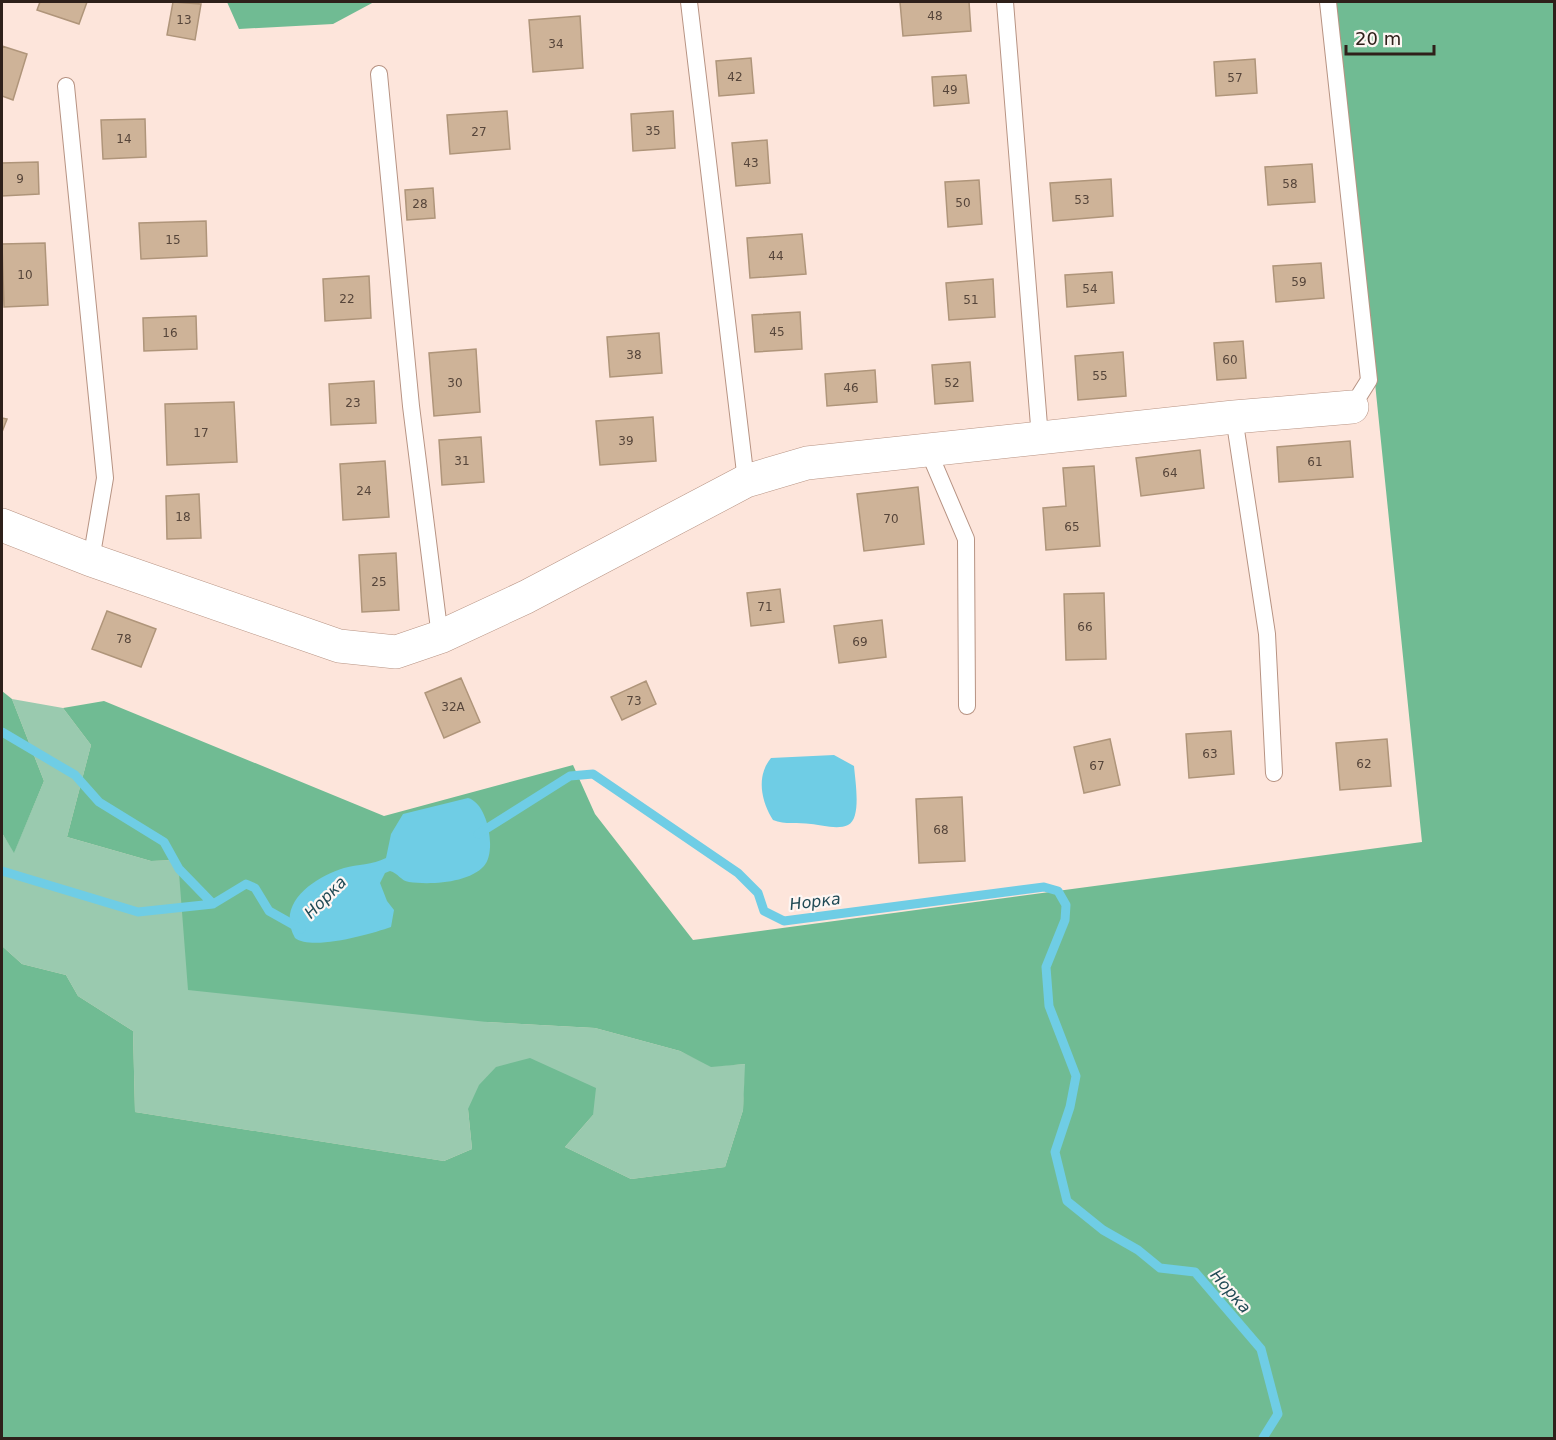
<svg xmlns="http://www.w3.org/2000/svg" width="1556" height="1440" font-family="'DejaVu Sans',sans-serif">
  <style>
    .green { fill: #9acaaf }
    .forest { fill: #70bb93 }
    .water { fill: #6fcde5 }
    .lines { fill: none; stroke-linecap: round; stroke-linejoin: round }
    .stream { stroke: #6fcde5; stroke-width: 9 }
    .building { fill: #ceb398; stroke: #af957a; stroke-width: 1.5 }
    .service-casing { stroke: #b79383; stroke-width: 18 }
    .minor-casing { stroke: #b79383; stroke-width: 34 }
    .service { stroke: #fff; stroke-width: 16 }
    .minor { stroke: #fff; stroke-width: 33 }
    .labels { text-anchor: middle; stroke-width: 4.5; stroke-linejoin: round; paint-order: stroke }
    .number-label { font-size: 12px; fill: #56453a }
    .water-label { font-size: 16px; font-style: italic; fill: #204a55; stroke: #fef6f3 }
  </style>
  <rect width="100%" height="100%" fill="#fde5db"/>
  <!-- green -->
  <path class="green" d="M12 699 63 708 91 745 67 837 151 861 178 860 487 1022 595 1028 680 1051 711 1066 746 1064 743 1110 725 1167 631 1179 565 1147 593 1115 468 1109 472 1149 444 1161 135 1112 133 1031 78 996 66 975 22 964 2 946V833L14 852 44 781Z"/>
  <!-- forest -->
  <path class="forest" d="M227 2H374L333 24 239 29Z
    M1336 2H1554V1438H2V946L22 964 66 975 78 996 133 1031 135 1112 444 1161 472 1149 468 1109 479 1085 496 1067 530 1058 596 1088 593 1115 565 1147 631 1179 725 1167 743 1110 745 1064 711 1067 680 1051 595 1028 487 1022 188 990 178 860 151 861 67 837 91 745 63 708 104 701 384 816 573 765 595 814 693 940 1422 842Z
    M2 691 12 699 44 781 14 853 2 833Z"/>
  <!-- water -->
  <path class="water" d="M834 755 854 766C855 779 862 819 848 825 838 830 821 825 811 824 798 822 785 825 773 820 761 801 756 776 771 758Z
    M468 798C488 803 497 852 484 866 469 883 430 885 409 882 401 881 398 873 390 871L385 873 380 883 387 901 394 910 391 927C371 934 312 951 295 938 275 903 315 877 344 868 358 864 372 865 386 858L391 834 403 814Z"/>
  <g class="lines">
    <!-- stream -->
    <path class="stream" d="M2 732 75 775 99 802 164 842 179 869 213 904
      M478 834 570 776 593 774 738 873 758 893 764 911 784 921 1044 887 1058 891 1066 905 1065 920 1046 967 1049 1006 1076 1076 1070 1107 1055 1152 1067 1201 1103 1230 1138 1250 1160 1268 1195 1272 1261 1349 1278 1414 1263 1438
      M2 871 138 912 213 904 246 884 255 888 269 911 301 929"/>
  </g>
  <!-- building -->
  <path class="building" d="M40 2H87L79 24 37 10Z
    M173 2 201 4 195 40 167 35Z
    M900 2H969L971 31 903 36Z
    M580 16 583 68 533 72 529 20Z
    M2 46 27 54 13 100 2 96Z
    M751 58 754 93 719 96 716 61Z
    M1255 59 1257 93 1216 96 1214 62Z
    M966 75 969 103 934 106 932 77Z
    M507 111 510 149 450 154 447 115Z
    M673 111 675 148 633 151 631 114Z
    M145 119 146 157 103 159 101 120Z
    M767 140 770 183 736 186 732 143Z
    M38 162 39 194 2 196V163Z
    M1312 164 1315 202 1268 205 1265 167Z
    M1111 179 1113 216 1053 221 1050 183Z
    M979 180 982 224 948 227 945 182Z
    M433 188 435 218 407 220 405 190Z
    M206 221 207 256 141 259 139 223Z
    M802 234 806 274 750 278 747 238Z
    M45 243 48 305 4 307 2 244Z
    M1321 263 1324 298 1276 302 1273 266Z
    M1112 272 1114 303 1067 307 1065 275Z
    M369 276 371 318 325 321 323 279Z
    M993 279 995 317 949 320 946 283Z
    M800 312 802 349 755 352 752 315Z
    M196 316 197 349 144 351 143 318Z
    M659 333 662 373 610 377 607 337Z
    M1243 341 1246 378 1217 380 1214 343Z
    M476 349 480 412 434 416 429 353Z
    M1123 352 1126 396 1078 400 1075 356Z
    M970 362 973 401 935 404 932 365Z
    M875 370 877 402 827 406 825 374Z
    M374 381 376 423 331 425 329 384Z
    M234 402 237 462 167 465 165 404Z
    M653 417 656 461 600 465 596 421Z
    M2 418 7 419 2 432Z
    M481 437 484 482 442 485 439 440Z
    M1350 441 1353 477 1279 482 1277 447Z
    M1200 450 1204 488 1141 496 1136 458Z
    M385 461 389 517 343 520 340 464Z
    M1094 466 1100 546 1046 550 1043 508 1066 506 1063 468Z
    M918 487 924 544 864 551 857 494Z
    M199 494 201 538 167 539 166 496Z
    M396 553 399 610 362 612 359 555Z
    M780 589 784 622 751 626 747 593Z
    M1104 593 1106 659 1066 660 1064 594Z
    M107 611 156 629 141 667 92 649Z
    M882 620 886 657 839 663 834 626Z
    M461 678 480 722 444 738 425 693Z
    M646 681 656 704 622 720 611 697Z
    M1231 731 1234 774 1189 778 1186 734Z
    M1110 739 1120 785 1084 793 1074 747Z
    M1387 739 1391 786 1340 790 1336 743Z
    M962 797 965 861 919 863 916 799Z"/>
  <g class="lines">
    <defs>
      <path id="service" d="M689 2 746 481
        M1005 2 1040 438
        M1328 2 1369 380 1352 407
        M379 74 411 406 440 637
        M66 86 105 478 91 560
        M1234 417 1267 634 1274 773
        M928 450 966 539 967 706"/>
      <path id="minor" d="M2 525 91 560 339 646 396 652 440 637 526 597 746 481 807 463 1234 417 1352 407"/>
    </defs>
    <!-- service casing -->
    <use href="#service" class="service-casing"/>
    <!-- minor casing -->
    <use href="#minor" class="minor-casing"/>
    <!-- service -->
    <use href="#service" class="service"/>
    <!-- minor -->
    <use href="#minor" class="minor"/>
  </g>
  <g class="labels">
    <!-- number labels -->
    <g class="number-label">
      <text x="935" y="20">48</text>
      <text x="184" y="24">13</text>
      <text x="556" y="48">34</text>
      <text x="735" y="81">42</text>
      <text x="1235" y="82">57</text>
      <text x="950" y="94">49</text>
      <text x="653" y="135">35</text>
      <text x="479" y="136">27</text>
      <text x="124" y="143">14</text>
      <text x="751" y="167">43</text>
      <text x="20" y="183">9</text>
      <text x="1290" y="188">58</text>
      <text x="1082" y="204">53</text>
      <text x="963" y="207">50</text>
      <text x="420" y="208">28</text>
      <text x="173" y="244">15</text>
      <text x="776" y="260">44</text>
      <text x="25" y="279">10</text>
      <text x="1299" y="286">59</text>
      <text x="1090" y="293">54</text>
      <text x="347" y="303">22</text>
      <text x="971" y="304">51</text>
      <text x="777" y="336">45</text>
      <text x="170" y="337">16</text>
      <text x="634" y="359">38</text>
      <text x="1230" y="364">60</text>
      <text x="1100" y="380">55</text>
      <text x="455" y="387">30</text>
      <text x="952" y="387">52</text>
      <text x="851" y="392">46</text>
      <text x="353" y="407">23</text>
      <text x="201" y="437">17</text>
      <text x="626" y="445">39</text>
      <text x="462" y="465">31</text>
      <text x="1315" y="466">61</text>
      <text x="1170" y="477">64</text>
      <text x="364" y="495">24</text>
      <text x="183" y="521">18</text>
      <text x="891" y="523">70</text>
      <text x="1072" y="531">65</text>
      <text x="379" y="586">25</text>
      <text x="765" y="611">71</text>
      <text x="1085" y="631">66</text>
      <text x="124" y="643">78</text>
      <text x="860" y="646">69</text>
      <text x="634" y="705">73</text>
      <text x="453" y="711">32А</text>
      <text x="1210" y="758">63</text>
      <text x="1364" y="768">62</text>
      <text x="1097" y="770">67</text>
      <text x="941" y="834">68</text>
    </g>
    <!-- water labels -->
    <g class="water-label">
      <text transform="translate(325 897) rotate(-45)" y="6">Норка</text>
      <text transform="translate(815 901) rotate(-7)" y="6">Норка</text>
      <text transform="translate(1231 1291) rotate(49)" y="6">Норка</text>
    </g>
  </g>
  <!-- border -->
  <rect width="1556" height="1440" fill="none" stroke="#2e201a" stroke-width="6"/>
  <!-- scale -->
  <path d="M1346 45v9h88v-9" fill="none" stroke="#2e201a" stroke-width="3"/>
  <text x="1355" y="45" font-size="18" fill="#2e201a" stroke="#fef6f3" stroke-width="4.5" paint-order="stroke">20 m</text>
</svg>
